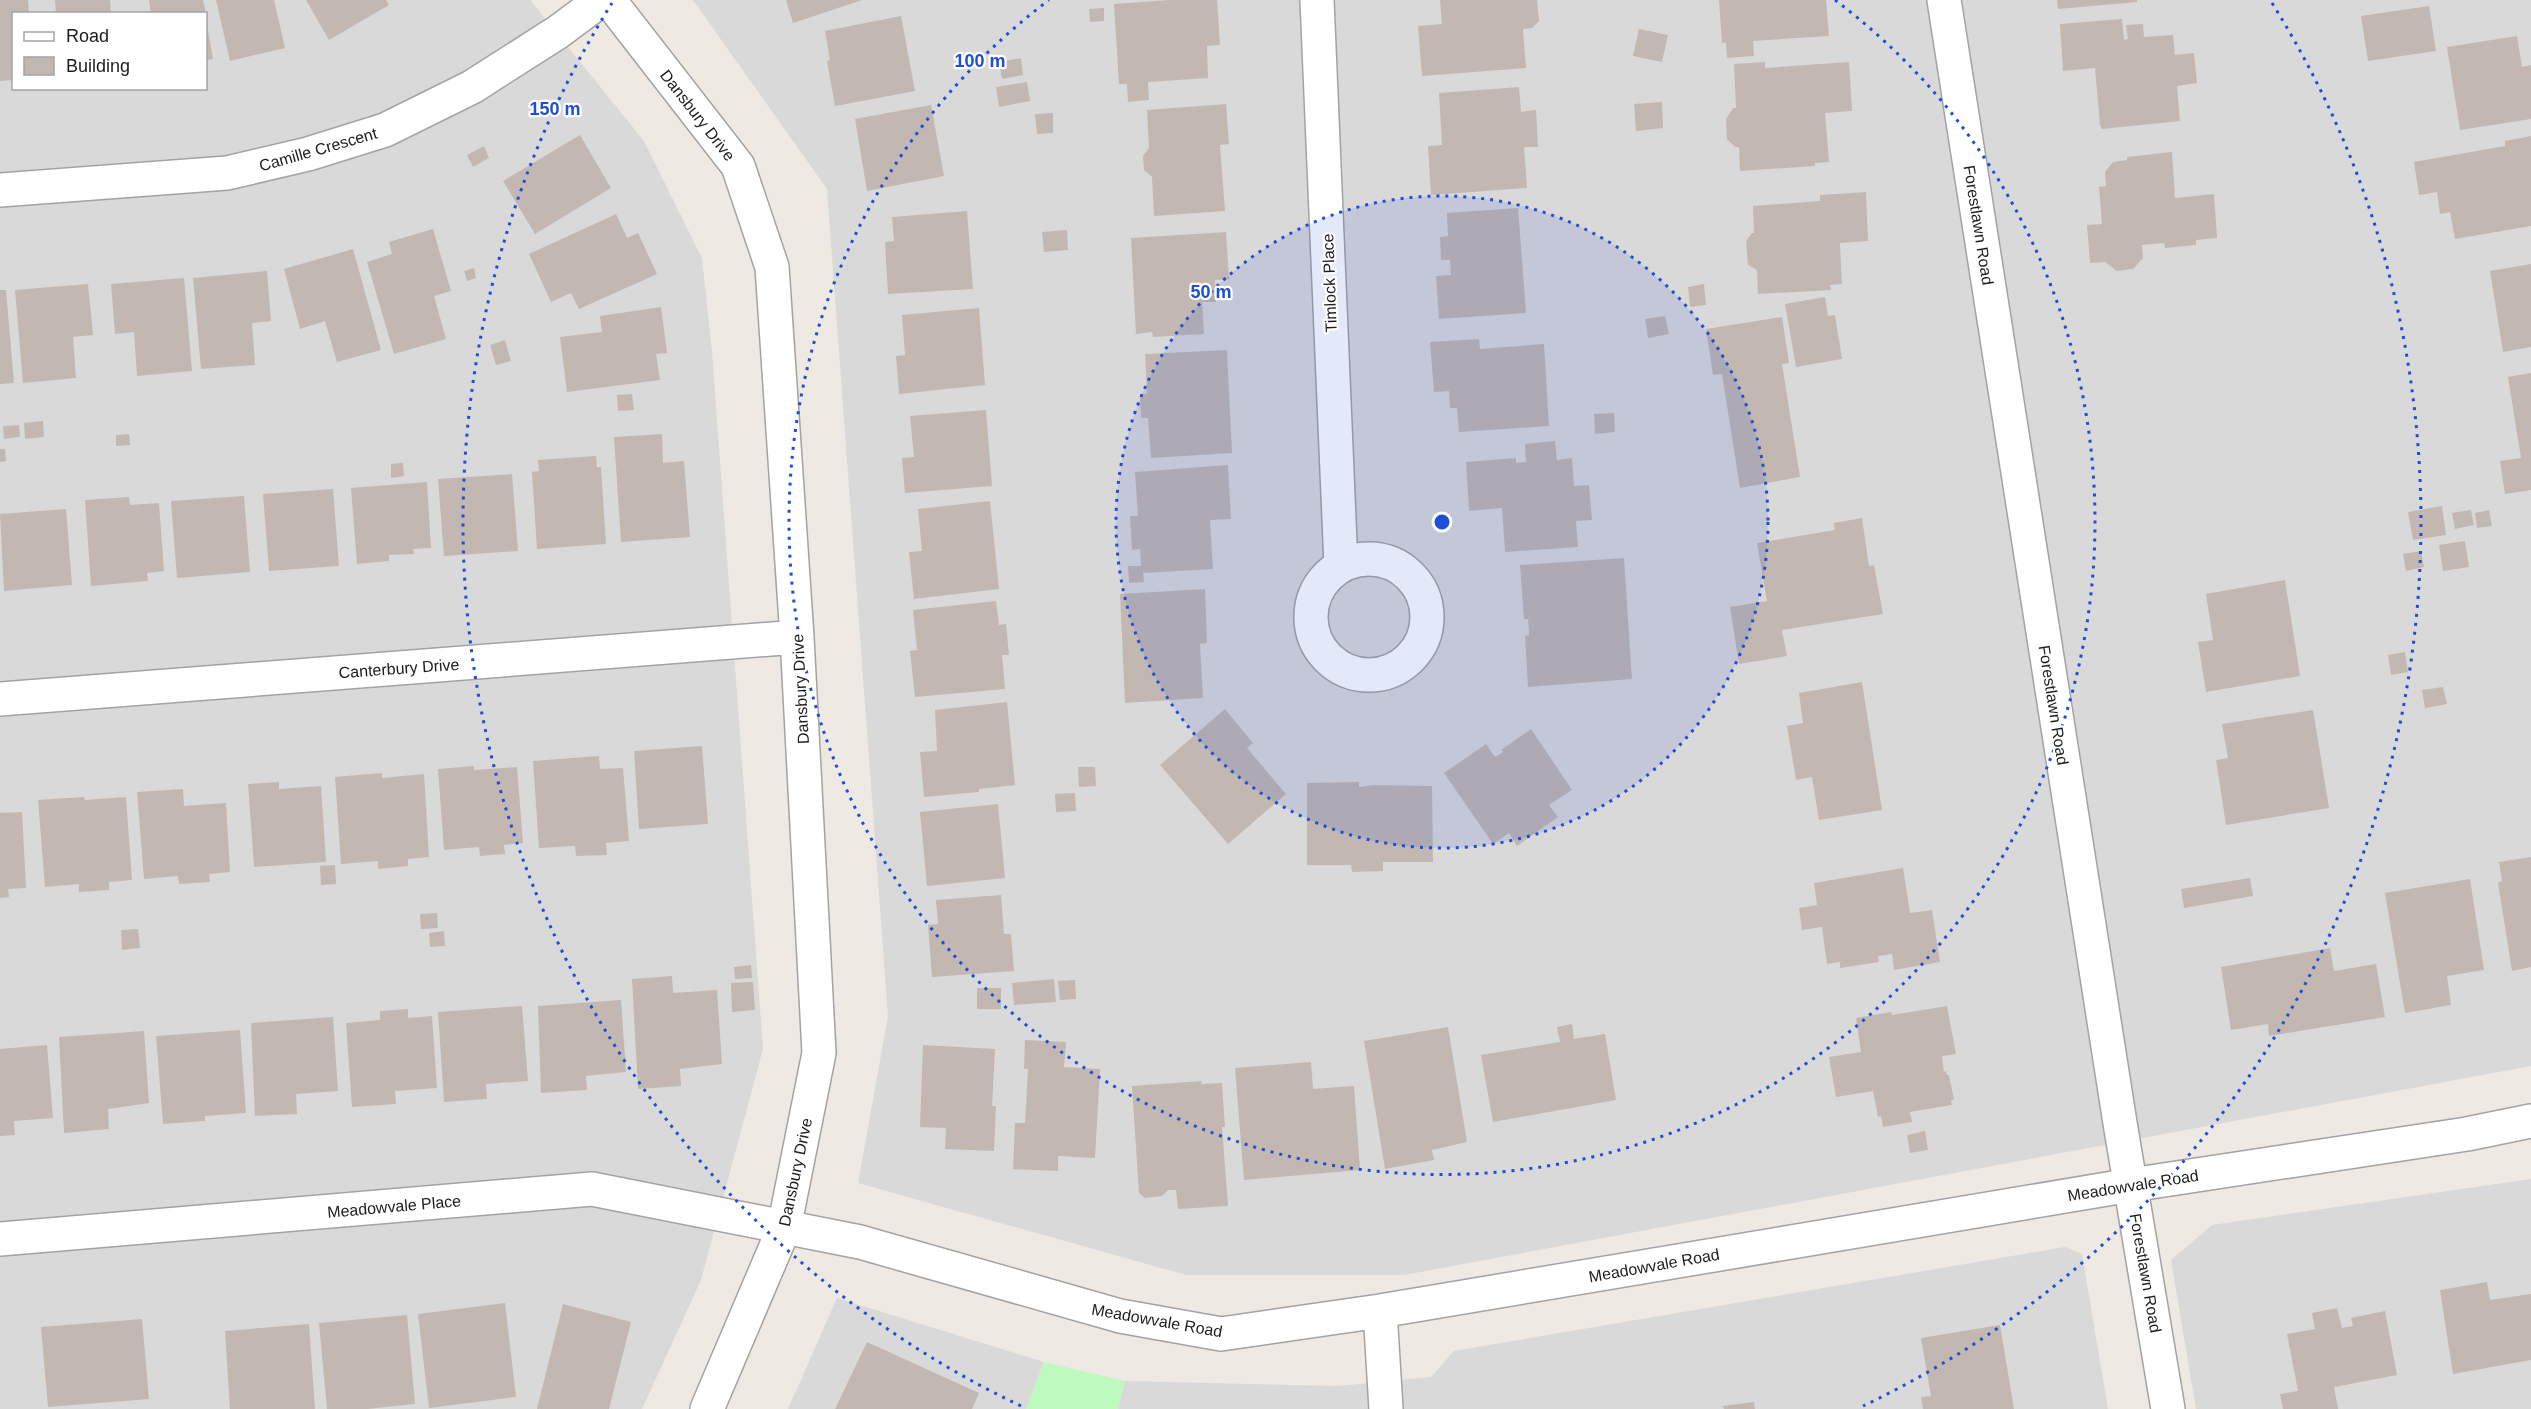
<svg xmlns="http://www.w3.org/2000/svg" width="2531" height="1409" font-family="Arial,sans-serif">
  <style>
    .residential { fill: #dad9d9; fill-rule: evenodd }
    .park { fill: #bef9be }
    .building { fill: #c2b8b1 }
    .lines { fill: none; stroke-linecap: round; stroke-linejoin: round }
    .minor-casing { stroke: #a3a3a3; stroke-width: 36 }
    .minor { stroke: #fff; stroke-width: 33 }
    .ring { fill: none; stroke: #1d4ed8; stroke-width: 3; stroke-dasharray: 3 6 }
    .labels { text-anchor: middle; stroke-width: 4.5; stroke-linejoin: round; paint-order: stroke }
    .street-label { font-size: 16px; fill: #1c1c1c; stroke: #fff }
    .centre { fill: #1d4ed8; stroke: #fff; stroke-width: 3 }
    .ring-label { font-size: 18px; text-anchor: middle; font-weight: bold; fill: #1d4ed8; stroke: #fff; stroke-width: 4.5; stroke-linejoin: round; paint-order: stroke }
  </style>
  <rect width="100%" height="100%" fill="#eee9e2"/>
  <!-- residential -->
  <path class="residential" d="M0 0H530L644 141 702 258 712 352 763 1049 701 1280 642 1409H0ZM14 14H206V88H14Z
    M693 0H2531V1066L1404 1275H1186L858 1183 888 1016 827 189Z
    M2531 1179V1409H2196L2171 1260 2212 1225Z
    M2065 1247 2082 1254 2108 1409H1118L1125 1381 1339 1386 1431 1377 1454 1351Z
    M837 1298 1044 1362 1026 1409H788Z"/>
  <!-- park -->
  <path class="park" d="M1044 1362 1125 1381 1118 1409H1026Z"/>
  <!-- building -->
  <path class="building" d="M0 0H28L29 14H14V80L0 81Z
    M55 0H110L111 14H56Z
    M149 0H203L206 14H151Z
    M216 0H274L285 48 230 61Z
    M306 0H386L389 5 329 40Z
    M786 0H862L793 23Z
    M1169 0H1217L1220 45 1207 46 1208 78 1148 82 1149 100 1128 102 1127 84H1119L1114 4Z
    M1440 0H1537L1539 21 1532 28 1523 29 1526 68 1422 76 1418 26 1442 24Z
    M1719 0H1826L1829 36 1753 41 1754 56 1727 58 1726 42 1722 43Z
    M2057 0H2137V2L2058 9Z
    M2429 6 2436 51 2368 61 2361 16Z
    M1104 8V21L1090 22 1089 9Z
    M901 16 915 91 835 106 827 61 830 60 825 31Z
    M2122 19 2124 40 2128 39 2126 25 2143 24 2144 37 2173 35 2175 55 2194 53 2197 83 2177 86 2180 121 2102 129 2100 125 2095 68 2063 71 2060 24Z
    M206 20 213 59 206 60Z
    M1639 29 1668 35 1662 62 1633 56Z
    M2517 36 2522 67 2531 65V119L2460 130 2447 47Z
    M1021 58 1023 75 1002 79 999 62Z
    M1765 62V68L1849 62 1852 111 1825 113 1829 162 1815 163V166L1740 171 1739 147H1735L1727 139 1726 119 1733 108H1736L1734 64Z
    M1027 82 1030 101 999 107 996 87Z
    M1519 87 1521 112 1536 110 1538 147H1524L1527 188 1431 195 1428 146 1442 145 1439 93Z
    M1662 102 1663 128 1636 131 1634 104Z
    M1226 104 1229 144 1220 145 1225 211 1154 216 1152 177 1144 170 1143 156 1149 148 1147 110Z
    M931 105 944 176 867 191 855 119Z
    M1053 113V133L1037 134 1035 114Z
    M580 135 611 188 535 234 503 181Z
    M2531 136V226L2455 239 2450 212 2440 214 2437 192 2419 195 2414 162 2505 146V141Z
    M484 146 489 158 473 167 467 155Z
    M2172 152 2175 198 2214 194 2217 238 2196 240V245L2165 248 2164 243 2142 245 2143 258 2133 269 2117 271 2105 262 2090 263 2087 225 2102 224 2099 187 2106 186 2105 172 2113 162 2127 160V157Z
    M1866 192 1868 241 1840 243 1842 284 1830 285 1831 290 1758 294 1757 270 1748 265 1746 241 1752 233H1754L1753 206 1820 201V195Z
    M1518 208 1526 313 1439 319 1436 276 1451 275 1450 260H1441L1440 237 1448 236 1447 213Z
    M967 211 973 289 888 294 885 242 894 241 892 217Z
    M616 214 627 238 638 233 657 274 579 309 571 293 551 302 529 254Z
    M433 229 451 291 434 296 446 339 394 354 367 262 392 254 389 242Z
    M1067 230 1068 250 1044 252 1042 232Z
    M1226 232 1229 279 1215 280 1216 302H1202L1204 334 1153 337 1152 332 1136 334 1131 238Z
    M353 249 381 350 337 362 325 321 300 329 284 269Z
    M2531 264V347L2503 352 2490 271Z
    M474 268 476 278 467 281 464 271Z
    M267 271 271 321 252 323 255 365 201 369 193 278Z
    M184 278 192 371 137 376 134 332 115 334 111 284Z
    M88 284 93 335 73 337 76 378 23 383 15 290Z
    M1704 284 1706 305 1690 307 1688 287Z
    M0 290H6L14 383 0 384Z
    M1825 297 1828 316 1835 315 1842 359 1796 367 1785 304Z
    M661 307 667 353 656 354 660 380 567 392 560 337 602 332 600 316Z
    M979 308 985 385 899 394 896 356 905 355 902 315Z
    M1665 316 1669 334 1648 338 1645 319Z
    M1782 317 1789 363 1782 364 1800 477 1740 488 1722 374 1713 375 1706 329Z
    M1479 339 1480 349 1544 344 1549 426 1459 432 1457 408H1450L1449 391 1434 392 1430 342Z
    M505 340 511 361 496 365 490 345Z
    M1227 350 1232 453 1151 458 1148 418H1141L1140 394H1147L1145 354Z
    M2531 373V490L2505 494 2500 461 2521 458 2508 377Z
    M632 394 634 410 618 411 617 395Z
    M986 410 992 486 905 493 902 458 914 457 910 416Z
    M1614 413 1615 432 1595 434 1594 414Z
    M43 421 44 437 25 439 24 423Z
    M19 425 20 437 4 439 3 426Z
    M129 434 130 445 116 446V435Z
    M662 434 663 463 684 461 690 537 621 542 614 437Z
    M1555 441 1557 460 1572 458 1574 486 1589 485 1592 520 1576 521 1578 547 1505 552 1502 508 1469 511 1466 462 1516 458V463L1526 462 1525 444Z
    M0 449H5L6 461 0 462Z
    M596 456 597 467H601L606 544 537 549 532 472 539 471 538 460Z
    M403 463 404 476 391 478V464Z
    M1228 465 1231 519 1210 520 1213 569 1143 573 1144 582 1129 583 1128 566H1141L1140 549 1132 550 1130 516H1138L1135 472Z
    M512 474 518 551 444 556 438 479Z
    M427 482 431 548 413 549 414 554 389 555V561L357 564 351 488Z
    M333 489 339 566 269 571 263 494Z
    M244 496 250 572 177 578 171 501Z
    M129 497 130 505 159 503 164 571 147 573 148 581 91 586 85 500Z
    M990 501 999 589 914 599 909 552 922 551 918 509Z
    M2442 506 2446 535 2413 540 2408 512Z
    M66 509 72 585 4 591 0 514Z
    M2471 510 2474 525 2455 529 2452 513Z
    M2489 510 2492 526 2477 528 2475 513Z
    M1862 518 1869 566 1874 565 1883 614 1782 630 1787 656 1739 664 1730 607 1767 601 1757 543 1835 530 1834 523Z
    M2465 541 2469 567 2443 571 2439 545Z
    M2421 551 2424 567 2406 571 2403 554Z
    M1624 558 1632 679 1528 687 1525 636 1529 635 1528 619H1524L1520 565Z
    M2285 580 2300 676 2206 692 2198 642 2213 640 2206 594Z
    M1205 589 1207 643 1200 644 1203 698 1125 703 1120 594Z
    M996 601 999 625 1006 624 1009 655H1002L1005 689 915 697 910 651 917 650 913 610Z
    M2405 652 2408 672 2391 675 2388 655Z
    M1862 682 1882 810 1819 820 1812 777 1796 780 1787 726 1803 723 1799 693Z
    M2443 687 2447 704 2425 708 2422 690Z
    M1007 702 1015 785 979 789V792L924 797 920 752 937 751 935 710Z
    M1225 709 1253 743 1247 748 1286 794 1228 844 1160 765Z
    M2313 710 2329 808 2226 825 2216 760 2228 758 2222 724Z
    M1531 729 1572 790 1549 805 1558 817 1517 846 1509 833 1493 844 1444 773 1486 744 1495 757 1503 752 1501 750Z
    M702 746 708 824 639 829 634 751Z
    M599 756 600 769 623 768 629 841 606 843 607 855 576 856 575 846 539 848 533 761Z
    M474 766V770L517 767 523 843 504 845 505 854 480 856 479 847 444 850 438 769Z
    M1078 767H1095L1096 786 1079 787Z
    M382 773V778L424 774 429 857 408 859V866L378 869V861L341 864 335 777Z
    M279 782V789L321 786 326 862 254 867 248 784Z
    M1359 782V787L1374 785 1432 786 1433 862H1383V871L1352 872 1351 865H1307V783Z
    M183 789 184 806 226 803 230 872 209 874 210 882 179 884 178 876 144 879 137 792Z
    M1075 793 1076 811 1056 812 1055 794Z
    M84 797 85 800 126 797 132 880 109 882V890L79 892V884L45 887 38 800Z
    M998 804 1005 878 927 886 920 812Z
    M22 812 26 888 8 889 9 897 0 898V813Z
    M2531 857V967L2512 971 2498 883 2502 881 2499 862Z
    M335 865 336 884 321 885 320 866Z
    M1903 868 1910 913 1932 910 1940 962 1894 970 1892 954 1878 956 1879 962 1840 968V962L1827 964 1822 927 1802 930 1799 908 1817 905 1814 883Z
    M2250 878 2253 896 2184 908 2181 889Z
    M2470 879 2484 970 2447 976 2451 1005 2405 1013 2385 893Z
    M1001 895 1004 934H1011L1014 971 932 977 928 925 938 924 936 900Z
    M437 913 438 928 421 929 420 914Z
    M138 929 140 948 122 950 121 930Z
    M444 931 445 946 430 947 429 933Z
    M2330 948 2334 971 2376 964 2385 1017 2269 1036 2268 1024 2231 1030 2221 967Z
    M751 965 752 978 735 979 734 967Z
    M672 976 673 993 717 990 722 1064 680 1069 681 1086 638 1089 632 979Z
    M1054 979 1056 1002 1014 1005 1012 983Z
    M1075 980 1076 999 1060 1000 1058 981Z
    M753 982 755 1010 732 1012 731 983Z
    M977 988H1001V1009H977Z
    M621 1000 626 1072 586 1076 587 1090 541 1093 538 1006Z
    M522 1006 528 1081 486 1084 487 1099 444 1102 438 1012Z
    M1947 1006 1956 1054 1942 1056 1944 1072 1946 1071 1947 1075H1949L1954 1100H1951L1952 1105 1910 1112 1912 1122 1883 1127 1881 1116 1878 1117 1873 1091 1836 1097 1829 1057 1861 1052 1856 1018 1891 1012 1892 1015Z
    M408 1009V1018L432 1016 437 1088 395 1091 396 1104 352 1107 346 1023 380 1020V1011Z
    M333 1017 338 1091 296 1094 297 1114 255 1116 251 1023Z
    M1572 1024 1574 1039 1605 1034 1616 1100 1493 1122 1481 1055 1560 1042 1557 1027Z
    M1448 1027 1467 1142 1432 1150 1434 1160 1385 1169 1364 1041Z
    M240 1030 246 1113 205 1116V1121L163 1124 156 1036Z
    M144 1031 149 1103 108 1109 109 1129 64 1133 59 1037Z
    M1025 1040 1066 1042 1064 1067 1100 1069 1095 1158 1058 1156V1171L1013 1169 1015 1123H1025L1028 1069H1024Z
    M47 1045 53 1118 14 1121 15 1135 0 1136V1049Z
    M923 1045 995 1049 992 1106H996L994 1151 945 1149 946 1128 920 1127Z
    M1311 1062 1313 1089 1354 1086 1360 1170 1244 1180 1235 1068Z
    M1202 1081 1201 1084 1222 1083 1225 1127H1222L1228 1206 1178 1209 1176 1190H1168L1162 1196 1145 1198 1139 1193 1132 1086Z
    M1925 1131 1928 1150 1910 1153 1907 1135Z
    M2487 1282 2490 1300 2531 1294V1360L2453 1374 2440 1290Z
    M505 1303 516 1397 429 1408 418 1314Z
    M563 1304 631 1322 609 1409H537Z
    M2337 1308 2342 1328 2353 1326 2351 1318 2385 1311 2397 1375 2334 1387 2338 1409H2283L2280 1394 2298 1391 2287 1334 2315 1329 2312 1313Z
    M407 1315 415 1404 367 1409H327L319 1323Z
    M142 1319 149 1399 48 1407 41 1327Z
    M309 1324 315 1409H230L225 1331Z
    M2000 1325 2014 1409H1923L1921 1397 1931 1396 1921 1338Z
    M867 1342 979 1393 972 1409H835Z
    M1754 1402 1755 1409H1724L1723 1406Z"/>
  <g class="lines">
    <defs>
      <path id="minor" d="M609 0 738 166 772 267 797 637 819 1053 784 1228 707 1409
        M1317 0 1341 566
        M1944 0 2120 1123 2168 1409
        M0 190 227 173 308 154 385 130 472 87 558 32 601 0
        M1311 617a58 58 0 1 1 116 0a58 58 0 1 1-116 0Z
        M0 699 797 637
        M0 1239 592 1189 860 1242 1120 1316 1221 1334 1380 1311 2131 1185 2467 1134 2531 1121
        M1380 1311 1386 1409"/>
    </defs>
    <!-- minor casing -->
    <use href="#minor" class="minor-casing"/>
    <!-- minor -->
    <use href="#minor" class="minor"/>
  </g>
  <!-- distance rings -->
  <circle cx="1442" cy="522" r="326" fill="#1d4ed8" fill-opacity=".12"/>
  <g class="ring">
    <circle cx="1442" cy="522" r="326"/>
    <path d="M1835 0A653 653 0 1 1 1049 0"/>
    <path d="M1021 1406A979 979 0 0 1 612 3M2272 3A979 979 0 0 1 1863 1406"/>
  </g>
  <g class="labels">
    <!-- street labels -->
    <g class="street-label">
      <text transform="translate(698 115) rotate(52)" y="6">Dansbury Drive</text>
      <text transform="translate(318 149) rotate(-16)" y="6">Camille Crescent</text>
      <text transform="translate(1979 225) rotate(81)" y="6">Forestlawn Road</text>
      <text transform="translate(1329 283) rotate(-92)" y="6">Timlock Place</text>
      <text transform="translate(399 668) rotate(-4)" y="6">Canterbury Drive</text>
      <text transform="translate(800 689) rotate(-93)" y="6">Dansbury Drive</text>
      <text transform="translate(2054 705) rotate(81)" y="6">Forestlawn Road</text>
      <text transform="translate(795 1172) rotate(-78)" y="6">Dansbury Drive</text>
      <text transform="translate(2133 1185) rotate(-9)" y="6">Meadowvale Road</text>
      <text transform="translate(394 1206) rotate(-5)" y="6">Meadowvale Place</text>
      <text transform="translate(1654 1265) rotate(-10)" y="6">Meadowvale Road</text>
      <text transform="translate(2146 1273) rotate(80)" y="6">Forestlawn Road</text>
      <text transform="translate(1157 1320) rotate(10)" y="6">Meadowvale Road</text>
    </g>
  </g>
  <circle cx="1442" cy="522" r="9" class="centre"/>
  <g class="ring-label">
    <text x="980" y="67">100 m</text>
    <text x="555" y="115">150 m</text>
    <text x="1211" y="298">50 m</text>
  </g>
  <!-- legend -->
  <rect x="12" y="12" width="195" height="78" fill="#ffffff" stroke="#a4a4a4" stroke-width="1.5"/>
  <rect x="24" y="32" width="30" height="9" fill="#ffffff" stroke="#a4a4a4" stroke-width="1.5"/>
  <text x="66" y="42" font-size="18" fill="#1c1c1c">Road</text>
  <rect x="24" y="57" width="30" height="18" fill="#c2b8b1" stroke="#a4a4a4" stroke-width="1.5"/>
  <text x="66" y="72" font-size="18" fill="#1c1c1c">Building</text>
</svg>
